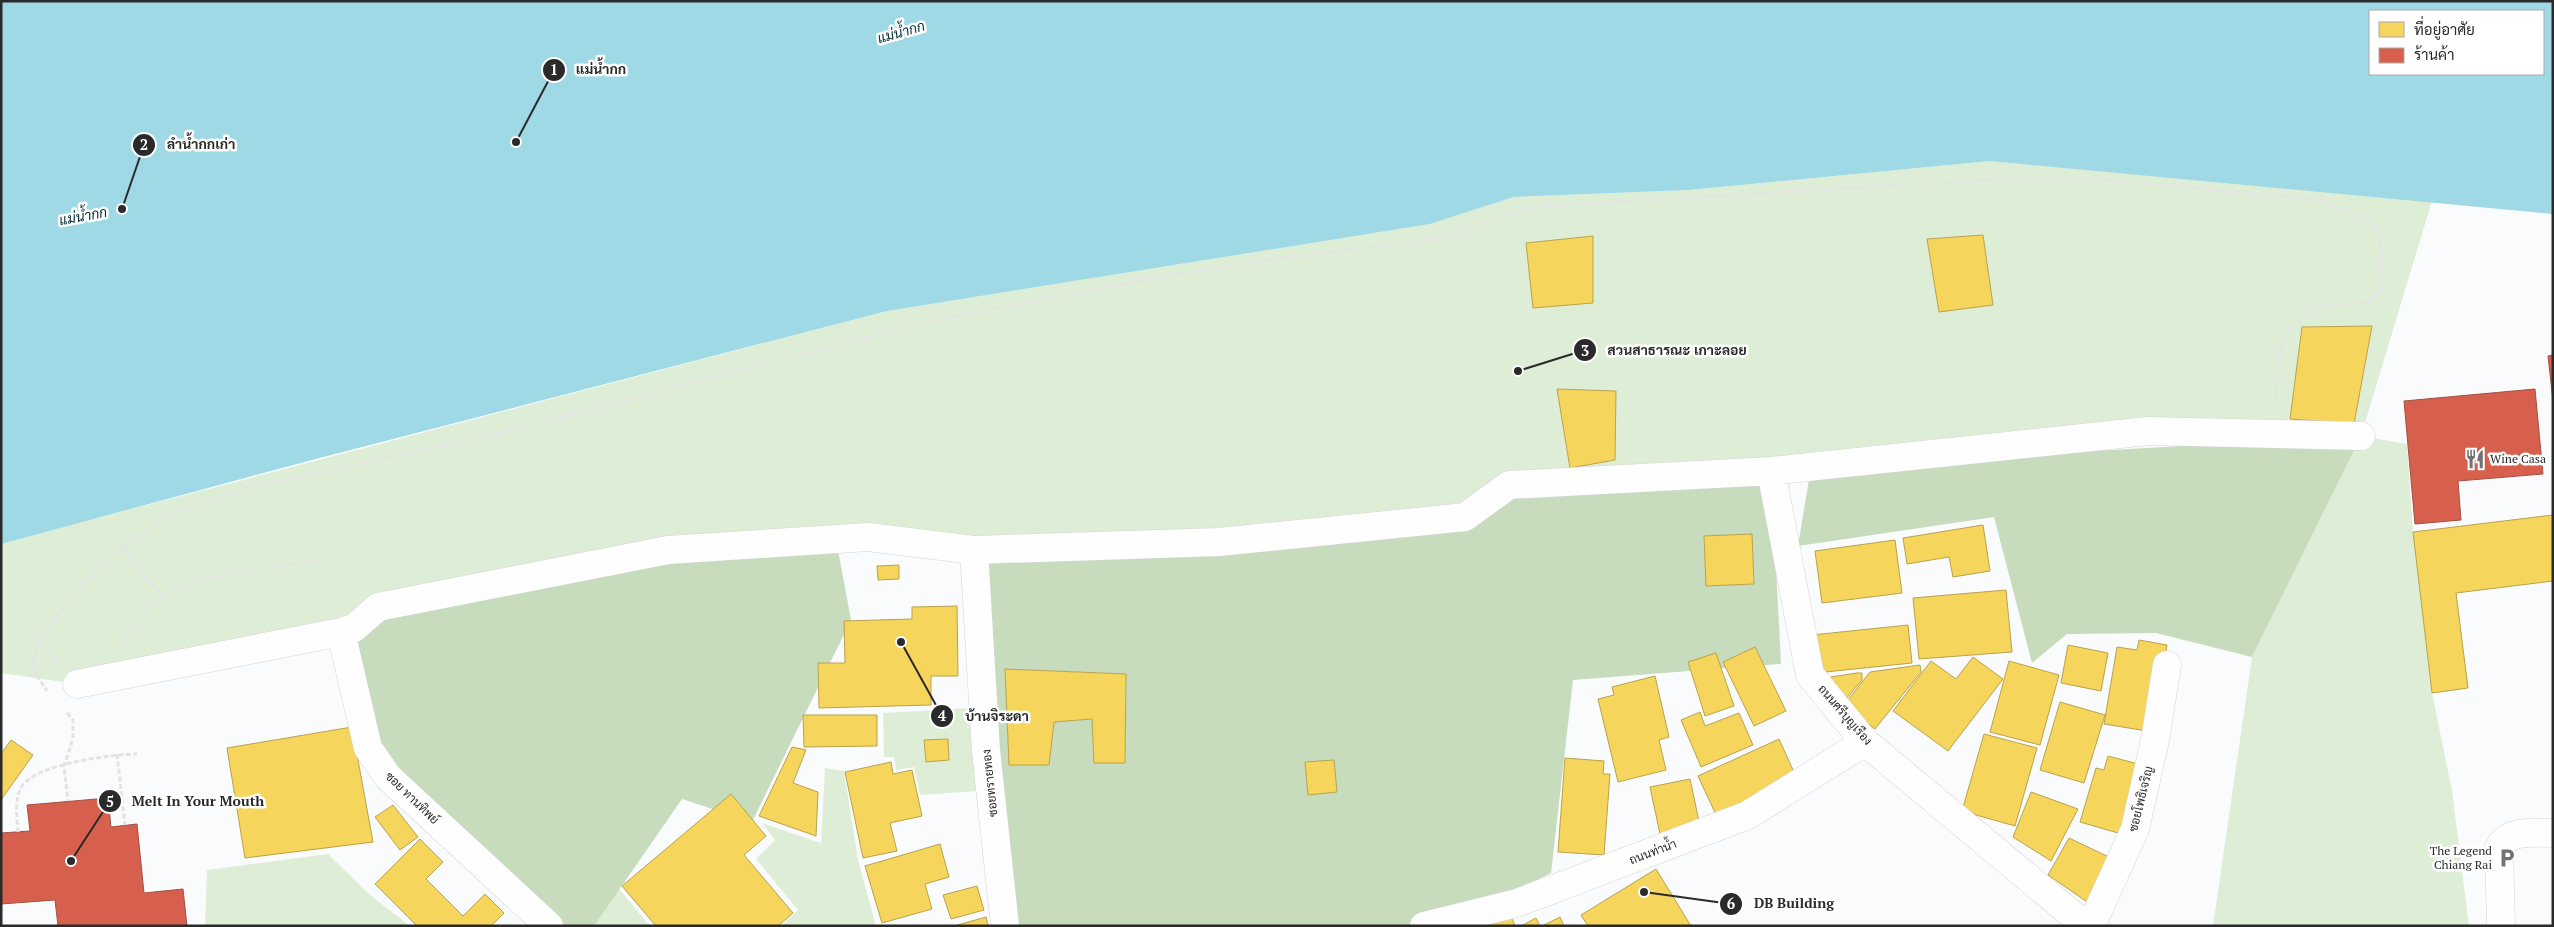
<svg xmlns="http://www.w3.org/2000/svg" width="2554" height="927" font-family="'PT Serif',Sarabun,serif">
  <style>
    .green { fill: #deeed6 }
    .forest { fill: #c7dbbd; fill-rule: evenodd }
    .water { fill: #9fd9e5; fill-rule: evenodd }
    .homes { fill: #f6d55c; stroke: #b9a24d }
    .shops { fill: #d6604d; stroke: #a25043 }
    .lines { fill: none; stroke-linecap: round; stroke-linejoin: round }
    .minor-casing { stroke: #d4d4d5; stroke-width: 29 }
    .path { stroke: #e3e3e4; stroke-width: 3; stroke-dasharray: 5 2.5; stroke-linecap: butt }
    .minor { stroke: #fefeff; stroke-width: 28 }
    .labels { text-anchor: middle; stroke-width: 5; stroke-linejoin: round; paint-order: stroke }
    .poi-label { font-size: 12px; fill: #2a2a2b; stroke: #fff; text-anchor: start }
    .street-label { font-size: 12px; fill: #2a2a2b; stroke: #fff }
    .water-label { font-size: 14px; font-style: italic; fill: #062f37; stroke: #fff }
    .leader { fill: none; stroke: #2a2a2b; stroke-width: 2 }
    .callout-dot { fill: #2a2a2b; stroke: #fff; stroke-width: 2 }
    .mark-label { font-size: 15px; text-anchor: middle; font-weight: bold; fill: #fff }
    .callout-label { font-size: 14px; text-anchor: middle; font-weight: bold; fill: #2a2a2b; stroke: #fff; stroke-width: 5; stroke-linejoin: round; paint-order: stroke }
  </style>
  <rect width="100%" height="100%" fill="#fafbfd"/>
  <!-- green -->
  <path class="green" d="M1990 161 2432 201 2361 436 2407 444 2413 532 2432 693 2452 791 2469 926H2213L2252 657 2360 437 2148 431 1465 517 974 550 868 537 354 628 77 684 1 673 2 543 887 311 1430 224 1514 197 1689 190Z
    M972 708 977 791 920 795 914 767 896 770 894 757H884L883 713Z
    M825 768 844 771 858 860 876 926H781L798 910 756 859 775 840 762 823 821 843Z
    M328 854 370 895 410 926H205L207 870Z
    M619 889 650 926H594Z"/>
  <!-- forest -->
  <path class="forest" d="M2361 436 2252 657 2156 633 2067 634 2032 663 1994 517 1798 546 1811 467Z
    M1771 471 1781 664 1573 680 1551 873 1469 914 1424 926H1005L974 550 1465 517 1509 485ZM1752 534 1754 584 1706 586 1704 536ZM1005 669 1126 674 1125 763H1094L1092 719 1054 722 1049 765H1009ZM1334 760 1337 792 1309 795 1305 762Z
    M836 539 851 620 752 822 682 799 594 926H549L368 748 354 628 378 607Z"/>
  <!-- water -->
  <path class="water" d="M1 1H2553V214L1990 161 1689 190 1514 197 1430 224 887 311 308 461 1 544ZM2370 11H2543V74H2370Z"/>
  <!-- homes -->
  <path class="homes" d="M1983 235 1993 305 1939 312 1927 239Z
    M1593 236V303L1533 308 1526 243Z
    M2372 326 2354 424 2290 419 2302 327Z
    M1557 389 1616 391 1615 460 1570 468Z
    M2553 515V581L2456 593 2468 688 2432 693 2413 532Z
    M1983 525 1990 571 1953 577 1949 557 1907 564 1903 538Z
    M1752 534 1754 584 1706 586 1704 536Z
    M1895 540 1902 593 1822 603 1815 551Z
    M899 565V579L878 580 877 566Z
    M2006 590 2012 652 1919 659 1913 598Z
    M957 606 958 676H931V705L819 708 818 663H845L844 621 912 619V607Z
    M1908 625 1912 663 1816 673 1812 635Z
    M2139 640 2167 645 2153 732 2104 724 2117 647 2137 650Z
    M2068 645 2108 653 2101 691 2061 683Z
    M1755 647 1786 711 1754 726 1723 662Z
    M1716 653 1734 706 1705 716 1688 662Z
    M1973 657 2003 679 1948 751 1893 711 1931 661 1956 679Z
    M2009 661 2059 675 2040 745 1990 732Z
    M1920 665 1921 672 1875 729 1844 705 1870 672Z
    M1005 669 1126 674 1125 763H1094L1092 719 1054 722 1049 765H1009Z
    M1856 673H1862V680L1842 704 1819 679Z
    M1655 676 1669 737 1659 740 1666 770 1618 782 1598 699 1614 695 1612 687Z
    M2060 702 2105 715 2084 783 2040 770Z
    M1700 712 1705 726 1739 713 1753 745 1701 767 1681 720Z
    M803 715H877V746L804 747Z
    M352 727 373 842 245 858 227 748Z
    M1984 734 2037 748 2015 826 1962 811Z
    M948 739 949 760 926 762 924 740Z
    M1779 739 1798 781 1717 817 1698 776Z
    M11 740 33 755 1 800V754Z
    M792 747 806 750 793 783 818 792 816 836 759 816Z
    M2108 756 2146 766 2125 835 2080 822 2096 768 2104 770Z
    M1565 758 1604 761 1603 774H1610L1604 855 1558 852Z
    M1334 760 1337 792 1308 795 1305 762Z
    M891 762 893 774 912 770 922 816 890 823 897 851 863 858 845 772Z
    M1690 779 1700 826 1660 834 1650 787Z
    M2031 792 2078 809 2051 861 2013 837Z
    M731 794 766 836 744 855 793 913 778 926H656L622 886Z
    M393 805 418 837 400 850 375 817Z
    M2069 838 2115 860 2093 906 2048 875Z
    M420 839 443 862 426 879 463 916 485 894 504 913 491 926H417L375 884Z
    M940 844 949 877 925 884 932 909 882 923 865 866Z
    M1656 869 1691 926H1588L1581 915Z
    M977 886 984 910 951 919 943 895Z
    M1510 914 1515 926H1486Z
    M986 917 988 926H954Z
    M1560 917 1564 926H1542Z
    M1536 918 1540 926H1521Z"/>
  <!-- shops -->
  <path class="shops" d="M2553 355V401L2548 356Z
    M2535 389 2543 474 2458 481 2461 520 2415 524 2404 401Z
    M108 798 111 827 137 824 144 893 183 889 187 926H58L55 900 1 904V833L30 831 27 805Z"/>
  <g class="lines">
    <defs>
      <path id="minor" d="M1771 471 1810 675 1865 742 2086 926
        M974 550 986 751 1005 926
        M341 632 368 748 388 777 549 926
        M77 684 341 632 354 628 378 607 668 550 868 537 974 550 1219 542 1465 517 1509 485 1771 471 2148 431 2361 436
        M1424 926 1517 903 1748 815 1865 742
        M2091 926 2135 829 2155 740 2167 665
        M2501 926 2499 848C2509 829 2534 833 2553 833"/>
    </defs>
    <!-- minor casing -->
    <use href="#minor" class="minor-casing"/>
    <!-- path -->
    <path class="path" d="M123 547 162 596
      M40 640C28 667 32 668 47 691
      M121 646 148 607 162 596 204 578 323 559
      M58 663 38 638 88 579 127 544 169 515 245 488 496 434 930 321 1170 275 1280 258 1444 238 1509 214 1546 206 1988 180H2109L2322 200 2376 225 2382 251 2381 289 2368 302 2321 306 2305 315 2283 338 2274 404
      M67 713 73 720V739L64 766 68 801
      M117 754 125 825
      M18 832C17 817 14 799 22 786 37 764 112 754 137 754"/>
    <!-- minor -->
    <use href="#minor" class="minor"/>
  </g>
  <!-- icons -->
  <defs>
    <symbol id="restaurant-bare" viewBox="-9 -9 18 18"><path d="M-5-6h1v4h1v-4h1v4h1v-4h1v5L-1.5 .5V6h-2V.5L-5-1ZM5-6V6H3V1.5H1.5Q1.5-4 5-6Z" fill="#737374" stroke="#fff" stroke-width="2.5" paint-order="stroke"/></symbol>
    <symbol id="parking-bare" viewBox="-9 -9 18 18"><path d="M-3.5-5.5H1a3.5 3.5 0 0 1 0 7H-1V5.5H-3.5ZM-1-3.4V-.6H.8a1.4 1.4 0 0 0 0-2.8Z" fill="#737374" stroke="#fff" stroke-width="2.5" paint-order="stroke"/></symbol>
  </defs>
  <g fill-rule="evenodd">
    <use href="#restaurant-bare" x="2461" y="445" width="28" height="28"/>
    <use href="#parking-bare" x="2493" y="844" width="28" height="28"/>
  </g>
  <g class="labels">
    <!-- poi labels -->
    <g class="poi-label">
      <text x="2490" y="463">Wine Casa</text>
      <text x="2492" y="855" text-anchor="end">The Legend<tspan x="2492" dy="14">Chiang Rai</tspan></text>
    </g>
    <!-- street labels -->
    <g class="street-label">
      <text transform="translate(1845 715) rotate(49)" y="4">ถนนศรีบุญเรือง</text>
      <text transform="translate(990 783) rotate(-96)" y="4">ซอยทรายทอง</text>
      <text transform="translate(412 798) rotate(44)" y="4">ซอย ทานทิพย์</text>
      <text transform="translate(2141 799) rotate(-76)" y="4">ซอยโพธิเจริญ</text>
      <text transform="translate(1653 852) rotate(-21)" y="4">ถนนท่าน้ำ</text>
    </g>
    <!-- water labels -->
    <g class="water-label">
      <text transform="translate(901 32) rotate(-16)" y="5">แม่น้ำกก</text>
      <text transform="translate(83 216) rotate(-10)" y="5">แม่น้ำกก</text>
    </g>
  </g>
  <!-- callouts -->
  <path class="leader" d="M516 142L554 70M122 209L144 145M1518 371L1585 350M901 642L942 716M71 861L110 801M1644 892L1731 904"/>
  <g class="callout-dot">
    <circle cx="516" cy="142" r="5"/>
    <circle cx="122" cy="209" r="5"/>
    <circle cx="1518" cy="371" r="5"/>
    <circle cx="901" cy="642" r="5"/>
    <circle cx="71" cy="861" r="5"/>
    <circle cx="1644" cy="892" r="5"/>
    <circle cx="554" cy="70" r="12"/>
    <circle cx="144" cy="145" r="12"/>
    <circle cx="1585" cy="350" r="12"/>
    <circle cx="942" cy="716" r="12"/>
    <circle cx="110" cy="801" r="12"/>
    <circle cx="1731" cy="904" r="12"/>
  </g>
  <g class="mark-label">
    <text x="554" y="75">1</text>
    <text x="144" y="150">2</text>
    <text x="1585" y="356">3</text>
    <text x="942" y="721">4</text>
    <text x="110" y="807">5</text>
    <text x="1731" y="909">6</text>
  </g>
  <g class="callout-label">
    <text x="601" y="74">แม่น้ำกก</text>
    <text x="201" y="149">ลำน้ำกกเก่า</text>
    <text x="1677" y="355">สวนสาธารณะ เกาะลอย</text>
    <text x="997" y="721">บ้านจิระดา</text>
    <text x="198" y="806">Melt In Your Mouth</text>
    <text x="1794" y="908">DB Building</text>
  </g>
  <!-- border -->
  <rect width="2554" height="927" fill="none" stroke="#2a2a2b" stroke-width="5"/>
  <!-- legend -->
  <rect x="2369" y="10" width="175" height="65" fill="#ffffff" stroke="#aaaaaa"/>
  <rect x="2379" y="22" width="25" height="15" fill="#f6d55c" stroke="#aaaaaa"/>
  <text x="2414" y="35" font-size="15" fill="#2a2a2b">ที่อยู่อาศัย</text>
  <rect x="2379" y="48" width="25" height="15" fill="#d6604d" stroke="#aaaaaa"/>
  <text x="2414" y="60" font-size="15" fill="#2a2a2b">ร้านค้า</text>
</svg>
